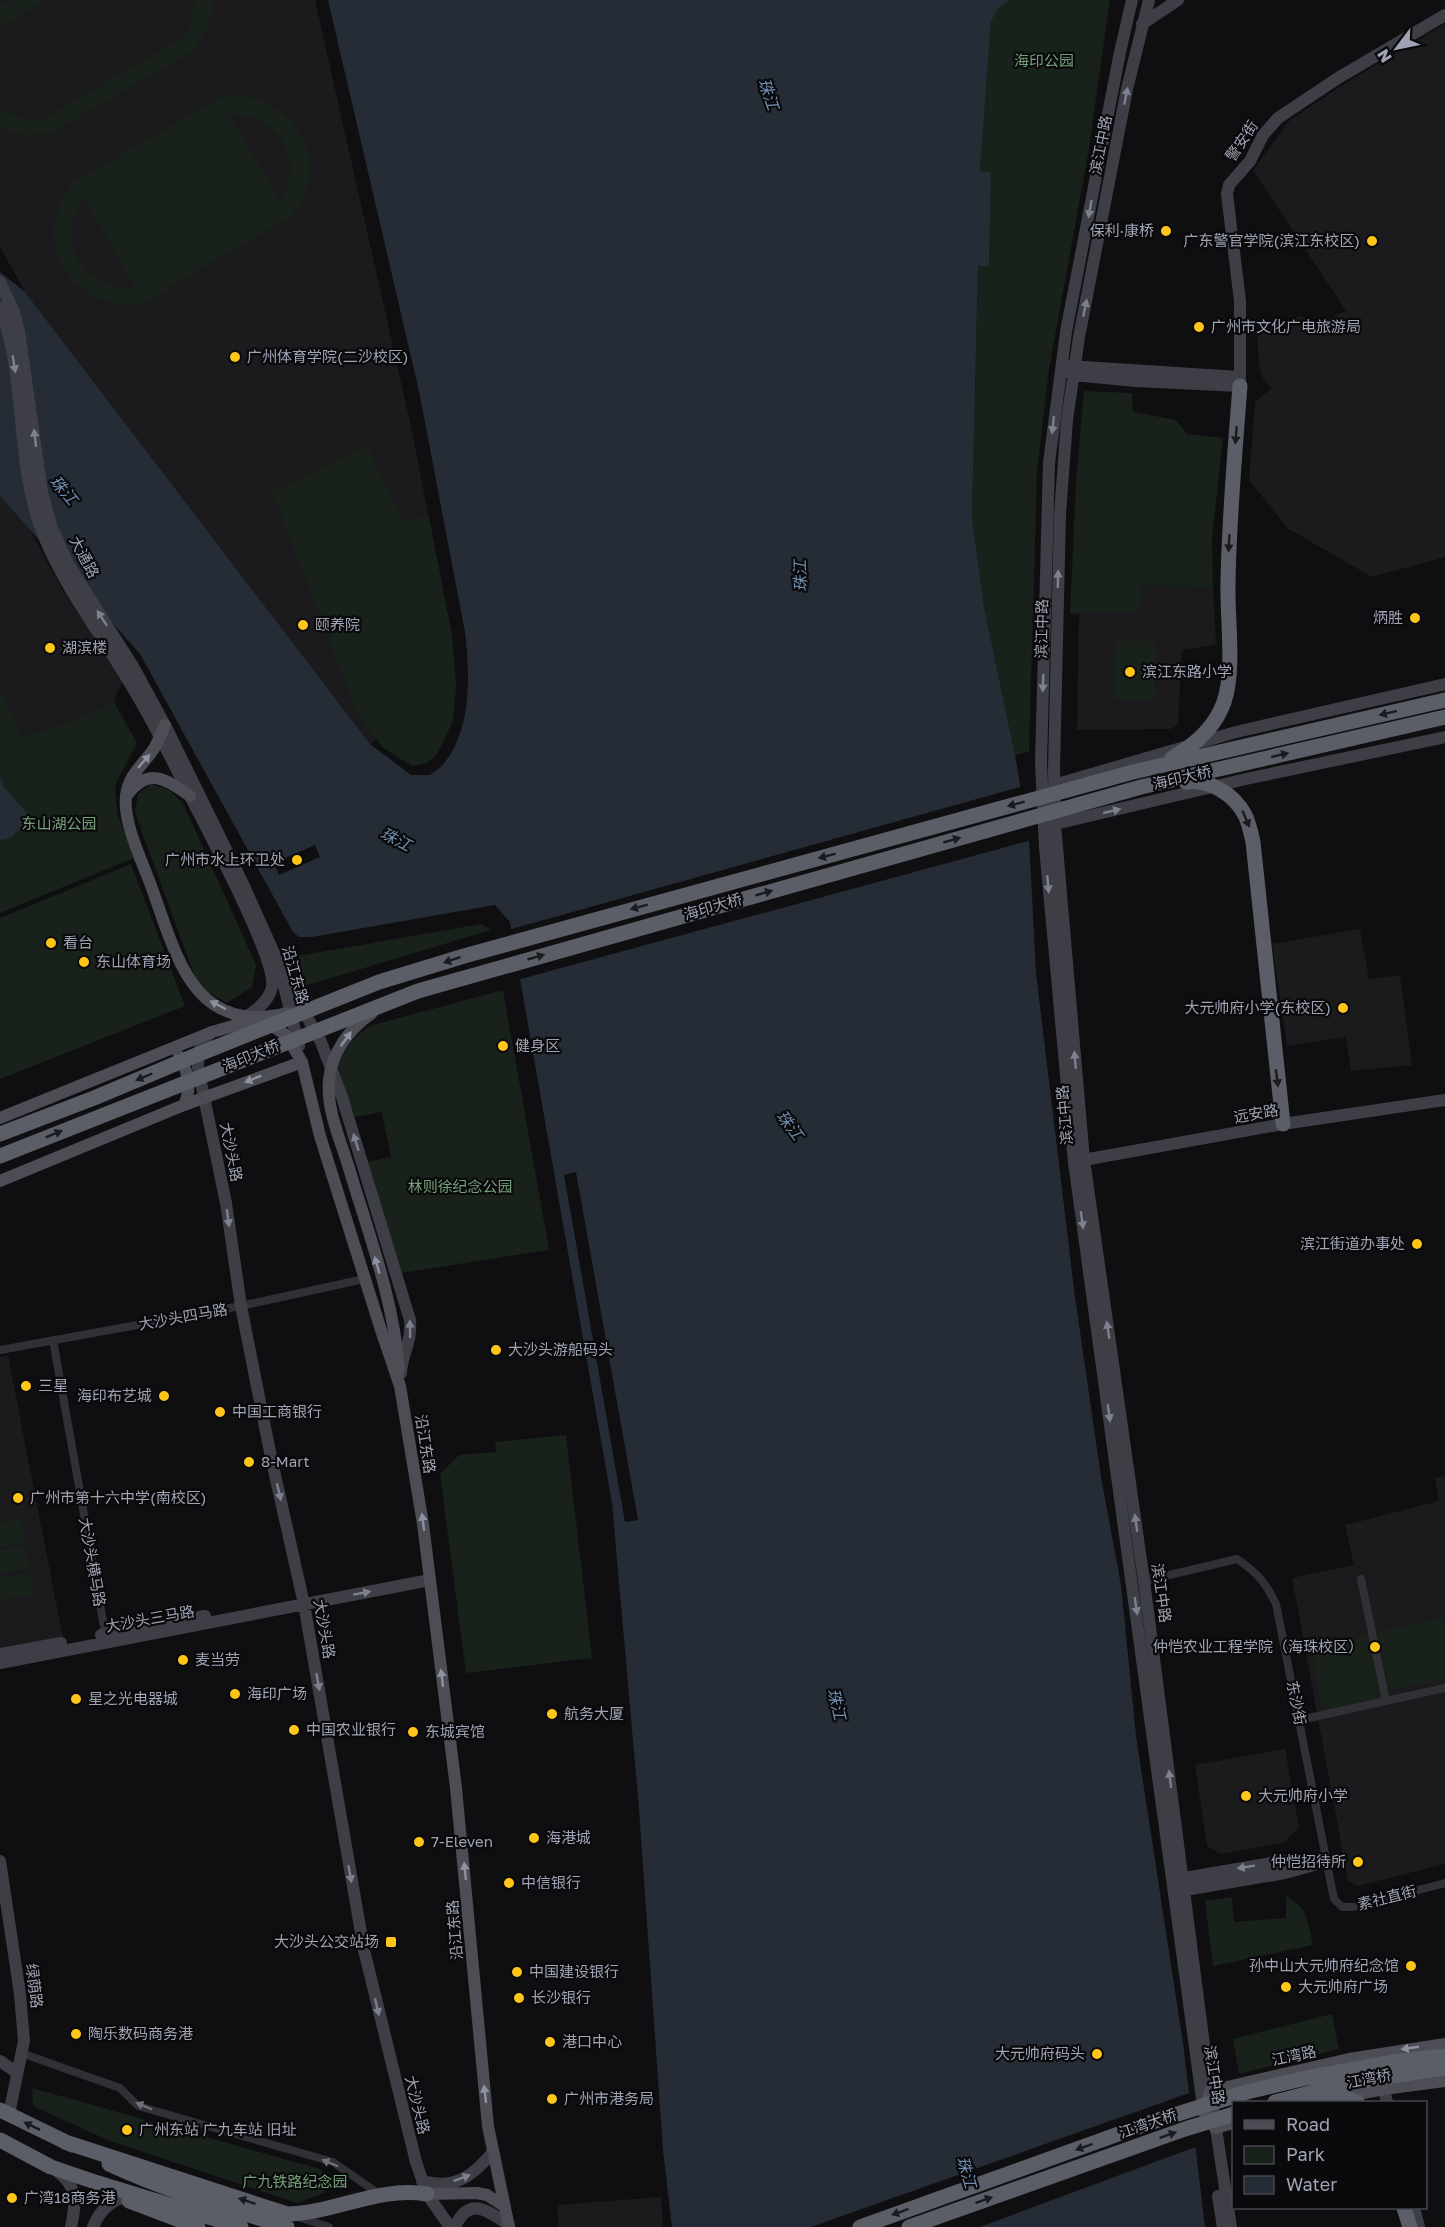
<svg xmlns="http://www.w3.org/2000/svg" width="1445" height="2227" font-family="'Golos Text','Noto Sans SC',sans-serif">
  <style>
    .built { fill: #1b1b1e }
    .green { fill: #19211b; fill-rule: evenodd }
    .water { fill: #252c35 }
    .pier { fill: #0f0f11 }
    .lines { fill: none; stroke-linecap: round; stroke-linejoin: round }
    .street { stroke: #303036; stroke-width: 8 }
    .secondary { stroke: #3e3f46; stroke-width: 12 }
    .primary { stroke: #4c4d55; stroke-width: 12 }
    .highway { stroke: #5b5e67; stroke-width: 15 }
    .oneway { fill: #7d808d }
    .oneway2 { fill: #1a1b1e }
    .oneway3 { fill: #8e92a0 }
    .oneway4 { fill: #6d6f7b }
    .poi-dot { fill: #ffc519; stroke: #0a0a0c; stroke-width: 2 }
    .labels { text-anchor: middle; stroke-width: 4.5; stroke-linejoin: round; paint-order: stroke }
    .park-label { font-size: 15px; fill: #74a07a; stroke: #0a0a0c }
    .street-label { font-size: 15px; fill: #9fa3b3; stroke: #0a0a0c }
    .poi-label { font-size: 15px; fill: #9fa3b3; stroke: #0a0a0c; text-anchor: start }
    .water-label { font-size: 16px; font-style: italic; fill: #728fb2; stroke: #0a0a0c }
  </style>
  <rect width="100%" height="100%" fill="#0f0f11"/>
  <!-- built -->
  <path class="built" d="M0 0H315L410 422 452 636 456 687 453 721 437 754 427 763 412 766 382 747 377 740 370 744 25 292 0 247Z
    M1445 24V557L1372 577 1287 528 1249 480 1255 402 1271 389 1263 378 1259 365 1257 334 1301 316 1312 326 1346 311 1253 170 1290 120 1344 84Z
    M0 496 30 530 60 586 124 683 120 686 114 702 74 720 22 737 0 692Z
    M1140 586 1213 587 1216 645 1182 650 1178 724 1171 729 1077 730 1079 614 1140 612Z
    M1360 929 1369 979 1400 975 1412 1065 1351 1071 1346 1037 1287 1046 1272 944Z
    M8 1356 63 1638 0 1650V1357Z
    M1445 1476V1864L1358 1886 1348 1881 1292 1578 1354 1565 1345 1525 1439 1501 1435 1478Z
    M1285 1749 1299 1827 1283 1843 1220 1854 1207 1846 1195 1765Z
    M661 2197 663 2227H559L557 2205Z"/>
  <!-- green -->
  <path class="green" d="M11 0H46L0 27V6Z
    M194 0H212C213 20 205 34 195 50L49 134 21 135 0 127V108L22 119H43L184 37 192 23Z
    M1010 0H1110L1088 155 1049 369 1037 471 1029 752 1015 755 984 607 972 517 978 266H989L991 173 980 171 991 22 998 8Z
    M222 97C232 97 245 95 254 98 296 112 322 154 304 197 301 204 295 211 291 217 254 238 217 259 180 281 169 287 154 300 141 303 110 310 74 292 61 263 47 232 55 210 72 183ZM229 114C280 116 305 157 281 203ZM84 197 135 286V287C128 287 119 288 112 286 71 274 59 231 84 197Z
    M1084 391 1132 393 1133 412 1176 420 1187 434 1223 438 1212 538 1213 587 1141 586 1140 612 1070 614 1076 482Z
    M367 445 402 520 429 517 452 636 456 687 453 721 437 754 427 763 412 766 382 747 356 710 272 492Z
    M1115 641H1155V699H1114Z
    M0 691 22 737 74 720 114 702 137 743 115 785 117 813 134 858 0 913Z
    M151 784 169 790 183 803 256 965 252 987 227 1003 209 993 195 977 135 813 138 794Z
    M131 864 185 1006 0 1079V918Z
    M481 924 491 930 301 987 292 957Z
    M503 990 549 1250 401 1273 368 1162 391 1157 382 1112 355 1117 337 1068C346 1047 353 1036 373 1025Z
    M566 1435 592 1658 466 1673 440 1474 459 1455 496 1452 495 1442Z
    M21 1520 25 1542 0 1546V1523Z
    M25 1546 29 1568 0 1573V1550Z
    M30 1573 34 1595 0 1600V1578Z
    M1445 1618V1679L1390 1690 1377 1632Z
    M1373 1635 1386 1701 1324 1715 1311 1648Z
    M1286 1896C1309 1909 1307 1920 1313 1945L1213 1966 1205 1901 1232 1897 1234 1922 1286 1918Z
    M1332 2014 1339 2049 1239 2074 1233 2039Z
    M32 2088 320 2169 331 2181 326 2192 297 2203 110 2141 33 2106Z"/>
  <!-- water -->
  <path class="water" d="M328 0H1010L998 8 991 22 980 171 991 172 989 266H978L972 517 984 607 1015 755 1029 838 1036 973 1075 1297 1101 1477 1121 1585 1136 1736 1183 2043 1205 2227H672L663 2150 639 1809 612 1503 510 922 495 905 312 937H299L293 932 140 654 0 496V272L25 292 370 744 411 775H430C435 771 441 768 444 763 472 730 470 672 465 632L419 391Z
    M0 776 4 787 30 817 11 838 0 840Z"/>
  <!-- pier -->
  <path class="pier" d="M1023 786 1032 840 517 980 508 930Z
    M315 845 320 857 279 875 274 863Z
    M576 1172 638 1520 625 1522 564 1175Z
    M1192 2092 1198 2146 980 2227H811Z"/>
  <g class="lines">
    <!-- street -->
    <path class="street" d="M53 1340 106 1638
      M0 1350 241 1306 364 1279
      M1361 1579 1386 1701
      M1144 1581 1237 1559C1258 1573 1265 1582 1276 1604L1334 1899 1342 1907H1353L1445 1883
      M1300 1720 1445 1688
      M21 2053 120 2088 138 2106 333 2162 379 2194
      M298 2217 329 2227"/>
    <!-- secondary -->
    <path class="secondary" d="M1132 0 1120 52 1066 332 1049 463 1041 762 1045 847 1074 1162 1204 2113
      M1149 0 1127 89 1079 337 1067 420 1060 514 1054 768 1055 824 1084 1160 1144 1581 1208 2076 1231 2227
      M1142 24 1178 0
      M0 282 14 312 19 331 42 492 52 528 68 564 134 668 165 725 244 886 278 962 299 1046
      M0 308C27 378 15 456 40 526 59 579 94 624 123 672 148 712 169 754 190 796 206 828 277 959 272 987 269 1002 254 1012 242 1019
      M1068 366 1239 377
      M1067 371 1073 375 1136 381 1240 386V301L1227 194 1229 185 1250 161 1263 135 1278 118 1338 78 1445 15
      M1050 791 1054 785 1236 732 1445 684
      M1055 824 1246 779 1445 737
      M289 985 321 1042 342 1097 410 1320C412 1344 402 1352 401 1373
      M212 1032C199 1042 198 1052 198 1068L226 1203 241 1306 271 1457 304 1604 364 1950 416 2162 427 2194 450 2227
      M1078 1161 1283 1124 1445 1100
      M101 1635 205 1616
      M0 1654 61 1643
      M0 1663 430 1580
      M0 1861 20 1994 24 2041 9 2114
      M1177 1883 1183 1878 1196 1876 1283 1861 1312 1862
      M1177 1887 1185 1890 1285 1873 1325 1862
      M0 2061 16 2072
      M1382 2081 1387 2102
      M57 2171C79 2188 76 2202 71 2227
      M422 2181C455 2190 473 2176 493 2152
      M1218 2196 1223 2227
      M1414 2208 1419 2227
      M93 2227C101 2207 114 2199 134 2194
      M455 2227C469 2195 488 2211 509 2225"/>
    <!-- primary -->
    <path class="primary" d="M165 725C161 735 157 745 151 753 140 767 128 777 126 796 123 822 141 859 150 883 176 953 191 1036 287 1013
      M128 794C149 766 167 780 190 796
      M372 1013C349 1029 332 1052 329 1080 326 1108 340 1139 348 1165 368 1232 394 1300 399 1370
      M179 1056C188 1071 192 1088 184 1105
      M0 1118 212 1032 240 1024 272 1026 286 1035 302 1062 320 1136 381 1330 400 1386 423 1524 456 1788 488 2126 509 2227
      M0 1181 184 1105 302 1062
      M1317 2102 1384 2089 1445 2081
      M1234 2123 1215 2128 1204 2111 1210 2091 1349 2059 1445 2044
      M427 2194 477 2193 487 2195 504 2206"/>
    <!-- highway -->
    <path class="highway" d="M1172 758C1195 745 1215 728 1224 702 1235 670 1227 618 1228 583 1229 517 1235 451 1240 386
      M1186 782C1209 779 1234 794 1245 815 1249 823 1251 833 1253 842L1283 1124
      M0 1134 94 1098 194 1056 379 982 464 956 1133 772 1445 700
      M0 1156 418 991 1141 787 1445 717
      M1320 2094 1338 2095 1357 2102
      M1275 2102 1352 2082 1445 2068
      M0 2110 72 2145
      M0 2140 51 2167 98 2183 241 2227
      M65 2142 287 2214C335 2213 378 2186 427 2194
      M109 2164C166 2191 227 2208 287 2227
      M129 2201 198 2227
      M1404 2208 1410 2227
      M860 2227 1149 2123 1247 2092 1306 2078 1399 2061 1445 2056
      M909 2227 1185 2129 1234 2114"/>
  </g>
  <!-- one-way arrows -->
  <defs><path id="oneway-solid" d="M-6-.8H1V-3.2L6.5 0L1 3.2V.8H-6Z" transform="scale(1.5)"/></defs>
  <g class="oneway">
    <use href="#oneway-solid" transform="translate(1126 96) rotate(-79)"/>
    <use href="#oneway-solid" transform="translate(1090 209) rotate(100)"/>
    <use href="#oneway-solid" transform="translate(1085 308) rotate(-78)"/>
    <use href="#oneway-solid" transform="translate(14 364) rotate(81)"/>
    <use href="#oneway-solid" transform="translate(1053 425) rotate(96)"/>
    <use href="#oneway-solid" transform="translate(35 438) rotate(-97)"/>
    <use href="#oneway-solid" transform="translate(1058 579) rotate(-89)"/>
    <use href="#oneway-solid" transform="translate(102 618) rotate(-123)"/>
    <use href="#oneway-solid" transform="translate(1043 683) rotate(92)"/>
    <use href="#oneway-solid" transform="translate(1112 811) rotate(-13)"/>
    <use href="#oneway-solid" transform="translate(1048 884) rotate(85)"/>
    <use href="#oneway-solid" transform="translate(1075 1060) rotate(-95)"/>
    <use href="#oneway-solid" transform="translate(356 1142) rotate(-107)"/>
    <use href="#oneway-solid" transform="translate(228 1218) rotate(82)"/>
    <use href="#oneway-solid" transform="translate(1082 1220) rotate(82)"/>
    <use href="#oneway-solid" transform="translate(410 1329) rotate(-91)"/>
    <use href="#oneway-solid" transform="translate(1108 1330) rotate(-98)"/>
    <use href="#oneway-solid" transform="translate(1109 1413) rotate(82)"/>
    <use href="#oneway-solid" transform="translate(279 1492) rotate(77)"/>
    <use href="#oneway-solid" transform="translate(1136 1523) rotate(-98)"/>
    <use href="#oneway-solid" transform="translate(362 1593) rotate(-10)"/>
    <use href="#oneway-solid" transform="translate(1136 1606) rotate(82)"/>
    <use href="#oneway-solid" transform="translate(318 1682) rotate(80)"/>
    <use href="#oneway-solid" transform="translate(1170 1779) rotate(-97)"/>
    <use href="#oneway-solid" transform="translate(1246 1867) rotate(171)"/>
    <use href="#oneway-solid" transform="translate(350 1874) rotate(80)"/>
    <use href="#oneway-solid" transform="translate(377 2007) rotate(77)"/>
    <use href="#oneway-solid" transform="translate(462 2178) rotate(-21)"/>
  </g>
  <g class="oneway2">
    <use href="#oneway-solid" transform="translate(1236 435) rotate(95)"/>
    <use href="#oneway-solid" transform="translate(1229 543) rotate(93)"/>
    <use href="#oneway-solid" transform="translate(1388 713) rotate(167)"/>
    <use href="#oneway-solid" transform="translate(1280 755) rotate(-13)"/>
    <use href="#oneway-solid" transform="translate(1016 804) rotate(165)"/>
    <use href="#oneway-solid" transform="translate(1246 819) rotate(67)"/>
    <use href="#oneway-solid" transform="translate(952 840) rotate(-16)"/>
    <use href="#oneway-solid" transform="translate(827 856) rotate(165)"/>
    <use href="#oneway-solid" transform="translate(764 893) rotate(-16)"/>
    <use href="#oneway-solid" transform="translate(639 907) rotate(165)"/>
    <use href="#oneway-solid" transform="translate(536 957) rotate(-16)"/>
    <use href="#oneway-solid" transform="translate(452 960) rotate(162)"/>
    <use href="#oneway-solid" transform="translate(144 1077) rotate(157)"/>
    <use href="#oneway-solid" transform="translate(1277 1078) rotate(83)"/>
    <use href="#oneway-solid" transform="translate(54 1134) rotate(-22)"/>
    <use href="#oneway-solid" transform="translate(32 2126) rotate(-154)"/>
    <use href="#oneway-solid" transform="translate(1168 2135) rotate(-20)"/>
    <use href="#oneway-solid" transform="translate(1084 2147) rotate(160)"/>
    <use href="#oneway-solid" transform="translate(984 2200) rotate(-20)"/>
    <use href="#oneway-solid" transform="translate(247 2201) rotate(-162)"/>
    <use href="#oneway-solid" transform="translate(900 2212) rotate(160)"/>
  </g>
  <g class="oneway3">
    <use href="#oneway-solid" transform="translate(144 761) rotate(-49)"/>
    <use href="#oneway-solid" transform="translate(218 1005) rotate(-152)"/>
    <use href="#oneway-solid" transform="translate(346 1039) rotate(-54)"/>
    <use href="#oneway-solid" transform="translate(253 1079) rotate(158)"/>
    <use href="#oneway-solid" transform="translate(377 1265) rotate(-106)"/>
    <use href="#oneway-solid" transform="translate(423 1522) rotate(-98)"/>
    <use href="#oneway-solid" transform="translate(442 1678) rotate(-97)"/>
    <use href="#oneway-solid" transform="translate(465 1871) rotate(-96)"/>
    <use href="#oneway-solid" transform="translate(1410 2048) rotate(172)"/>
    <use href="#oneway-solid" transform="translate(485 2094) rotate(-97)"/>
  </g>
  <g class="oneway4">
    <use href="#oneway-solid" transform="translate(144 2106) rotate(-157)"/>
    <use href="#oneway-solid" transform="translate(330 2163) rotate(-157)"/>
  </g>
  <!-- markers -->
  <g class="poi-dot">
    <circle cx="1166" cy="231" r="6"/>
    <circle cx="1372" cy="241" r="6"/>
    <circle cx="1199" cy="327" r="6"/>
    <circle cx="235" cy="357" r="6"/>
    <circle cx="1415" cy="618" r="6"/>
    <circle cx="303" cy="625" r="6"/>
    <circle cx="50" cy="648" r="6"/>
    <circle cx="1130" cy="672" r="6"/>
    <circle cx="297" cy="860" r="6"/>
    <circle cx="51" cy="943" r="6"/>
    <circle cx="84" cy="962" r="6"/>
    <circle cx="1343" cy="1008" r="6"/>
    <circle cx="503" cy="1046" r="6"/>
    <circle cx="1417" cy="1244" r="6"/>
    <circle cx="496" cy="1350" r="6"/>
    <circle cx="26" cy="1386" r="6"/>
    <circle cx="164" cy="1396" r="6"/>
    <circle cx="220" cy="1412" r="6"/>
    <circle cx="249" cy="1462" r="6"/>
    <circle cx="18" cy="1498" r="6"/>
    <circle cx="1375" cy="1647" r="6"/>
    <circle cx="183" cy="1660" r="6"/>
    <circle cx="235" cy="1694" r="6"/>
    <circle cx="76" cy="1699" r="6"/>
    <circle cx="552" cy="1714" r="6"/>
    <circle cx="294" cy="1730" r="6"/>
    <circle cx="413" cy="1732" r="6"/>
    <circle cx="1246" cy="1796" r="6"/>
    <circle cx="534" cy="1838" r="6"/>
    <circle cx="419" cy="1842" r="6"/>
    <circle cx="1358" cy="1862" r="6"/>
    <circle cx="509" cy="1883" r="6"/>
    <rect x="385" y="1936" width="12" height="12" rx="3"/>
    <circle cx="1411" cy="1966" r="6"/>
    <circle cx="517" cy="1972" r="6"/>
    <circle cx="1286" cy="1987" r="6"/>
    <circle cx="519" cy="1998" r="6"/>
    <circle cx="76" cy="2034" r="6"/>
    <circle cx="550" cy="2042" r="6"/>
    <circle cx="1097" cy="2054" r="6"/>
    <circle cx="552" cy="2099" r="6"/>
    <circle cx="127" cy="2130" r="6"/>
    <circle cx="12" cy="2198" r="6"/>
  </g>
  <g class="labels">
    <!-- park labels -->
    <g class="park-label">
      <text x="1044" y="66">海印公园</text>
      <text x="59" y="829">东山湖公园</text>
      <text x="460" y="1192">林则徐纪念公园</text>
      <text x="295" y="2187">广九铁路纪念园</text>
    </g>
    <!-- street labels -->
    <g class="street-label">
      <text transform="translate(1242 141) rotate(-56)" y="5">警安街</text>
      <text transform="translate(1101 145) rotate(-79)" y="5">滨江中路</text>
      <text transform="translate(84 557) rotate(62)" y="5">大通路</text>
      <text transform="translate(1042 629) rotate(-89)" y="5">滨江中路</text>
      <text transform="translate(1182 778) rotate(-13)" y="5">海印大桥</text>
      <text transform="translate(713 907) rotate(-16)" y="5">海印大桥</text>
      <text transform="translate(295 975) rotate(74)" y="5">沿江东路</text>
      <text transform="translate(251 1056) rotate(-22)" y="5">海印大桥</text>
      <text transform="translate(1256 1114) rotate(-10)" y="5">远安路</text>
      <text transform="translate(1065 1115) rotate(-95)" y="5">滨江中路</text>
      <text transform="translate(231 1152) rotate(79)" y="5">大沙头路</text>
      <text transform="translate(183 1317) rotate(-10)" y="5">大沙头四马路</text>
      <text transform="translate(425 1444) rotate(81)" y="5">沿江东路</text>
      <text transform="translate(92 1562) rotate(80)" y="5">大沙头横马路</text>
      <text transform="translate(1161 1593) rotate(82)" y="5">滨江中路</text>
      <text transform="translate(150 1619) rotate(-10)" y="5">大沙头三马路</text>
      <text transform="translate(324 1629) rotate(80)" y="5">大沙头路</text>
      <text transform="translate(1296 1703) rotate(79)" y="5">东沙街</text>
      <text transform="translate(1387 1898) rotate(-14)" y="5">素社直街</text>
      <text transform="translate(455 1930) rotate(-95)" y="5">沿江东路</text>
      <text transform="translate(34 1986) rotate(83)" y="5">绿荫路</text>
      <text transform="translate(1294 2056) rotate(-12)" y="5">江湾路</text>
      <text transform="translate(1214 2075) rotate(81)" y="5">滨江中路</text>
      <text transform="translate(1369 2079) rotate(-11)" y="5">江湾桥</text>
      <text transform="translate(417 2105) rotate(76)" y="5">大沙头路</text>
      <text transform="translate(1148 2124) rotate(-19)" y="5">江湾大桥</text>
    </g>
    <!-- poi labels -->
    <g class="poi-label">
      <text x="1154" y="236" text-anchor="end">保利·康桥</text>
      <text x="1360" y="246" text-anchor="end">广东警官学院(滨江东校区)</text>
      <text x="1211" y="332">广州市文化广电旅游局</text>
      <text x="247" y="362">广州体育学院(二沙校区)</text>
      <text x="1403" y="623" text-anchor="end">炳胜</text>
      <text x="315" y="630">颐养院</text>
      <text x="62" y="653">湖滨楼</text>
      <text x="1142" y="677">滨江东路小学</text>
      <text x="285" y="865" text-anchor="end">广州市水上环卫处</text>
      <text x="63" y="948">看台</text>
      <text x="96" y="967">东山体育场</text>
      <text x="1331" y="1013" text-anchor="end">大元帅府小学(东校区)</text>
      <text x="515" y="1051">健身区</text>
      <text x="1405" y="1249" text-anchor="end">滨江街道办事处</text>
      <text x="508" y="1355">大沙头游船码头</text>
      <text x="38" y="1391">三星</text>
      <text x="152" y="1401" text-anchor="end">海印布艺城</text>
      <text x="232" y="1417">中国工商银行</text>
      <text x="261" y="1467">8-Mart</text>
      <text x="30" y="1503">广州市第十六中学(南校区)</text>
      <text x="1363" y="1652" text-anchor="end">仲恺农业工程学院（海珠校区）</text>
      <text x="195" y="1665">麦当劳</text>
      <text x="247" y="1699">海印广场</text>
      <text x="88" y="1704">星之光电器城</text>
      <text x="564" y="1719">航务大厦</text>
      <text x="306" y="1735">中国农业银行</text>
      <text x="425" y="1737">东城宾馆</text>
      <text x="1258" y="1801">大元帅府小学</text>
      <text x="546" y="1843">海港城</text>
      <text x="431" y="1847">7-Eleven</text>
      <text x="1346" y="1867" text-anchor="end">仲恺招待所</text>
      <text x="521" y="1888">中信银行</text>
      <text x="379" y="1947" text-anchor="end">大沙头公交站场</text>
      <text x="1399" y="1971" text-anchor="end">孙中山大元帅府纪念馆</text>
      <text x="529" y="1977">中国建设银行</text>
      <text x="1298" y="1992">大元帅府广场</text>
      <text x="531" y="2003">长沙银行</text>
      <text x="88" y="2039">陶乐数码商务港</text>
      <text x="562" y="2047">港口中心</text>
      <text x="1085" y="2059" text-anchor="end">大元帅府码头</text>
      <text x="564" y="2104">广州市港务局</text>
      <text x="139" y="2135">广州东站 广九车站 旧址</text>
      <text x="24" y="2203">广湾18商务港</text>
    </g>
    <!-- water labels -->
    <g class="water-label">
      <text transform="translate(769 94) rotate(71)" y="6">珠江</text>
      <text transform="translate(64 490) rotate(50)" y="6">珠江</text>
      <text transform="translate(800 576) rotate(-92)" y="6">珠江</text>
      <text transform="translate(396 839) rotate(27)" y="6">珠江</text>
      <text transform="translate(790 1125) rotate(53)" y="6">珠江</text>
      <text transform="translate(837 1704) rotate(77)" y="6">珠江</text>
      <text transform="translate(967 2172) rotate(74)" y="6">珠江</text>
    </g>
  </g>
  <!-- legend -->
  <rect x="1232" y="2101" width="195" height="108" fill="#0a0a0c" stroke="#46474f" stroke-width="1.5"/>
  <rect x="1244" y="2120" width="30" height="9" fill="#4c4d55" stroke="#46474f" stroke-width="1.5"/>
  <text x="1286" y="2131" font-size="18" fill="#9fa3b3">Road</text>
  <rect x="1244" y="2146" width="30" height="18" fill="#19211b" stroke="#46474f" stroke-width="1.5"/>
  <text x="1286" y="2161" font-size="18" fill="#9fa3b3">Park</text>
  <rect x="1244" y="2176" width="30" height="18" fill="#252c35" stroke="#46474f" stroke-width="1.5"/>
  <text x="1286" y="2191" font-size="18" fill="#9fa3b3">Water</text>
  <!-- north arrow -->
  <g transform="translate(1397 48) rotate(238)" stroke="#0a0a0c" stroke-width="4.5" paint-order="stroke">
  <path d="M0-4.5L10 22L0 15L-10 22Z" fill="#9fa3b3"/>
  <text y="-9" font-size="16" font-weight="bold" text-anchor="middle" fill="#9fa3b3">N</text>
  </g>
</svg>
